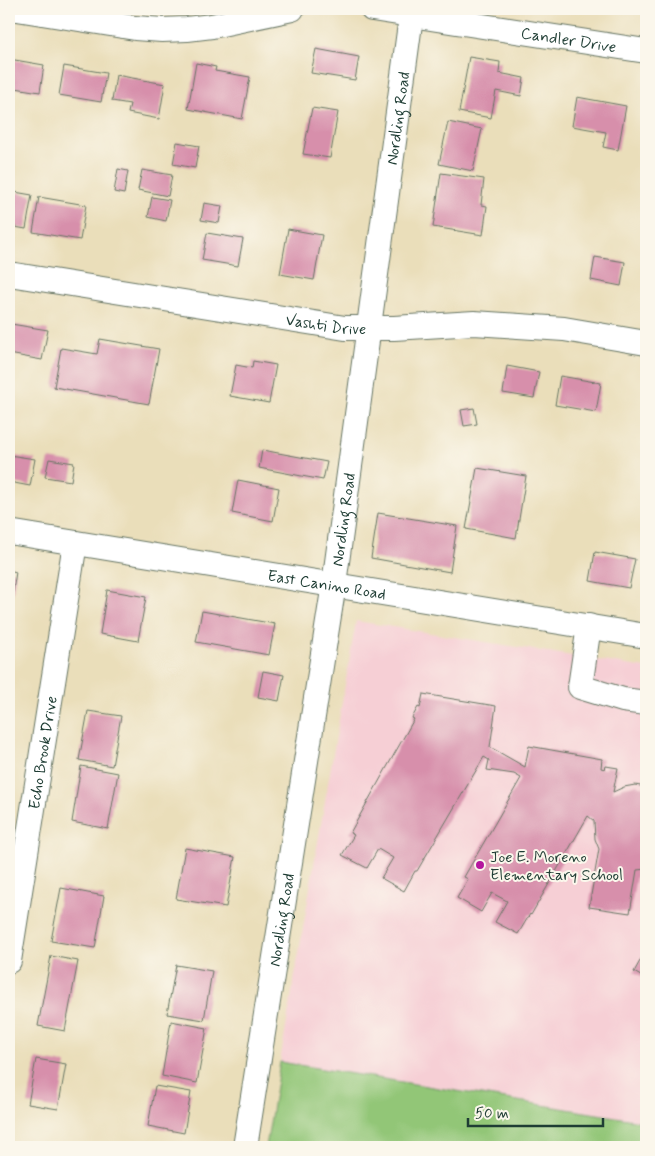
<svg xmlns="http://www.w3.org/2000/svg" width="655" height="1156" font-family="Mynerve,sans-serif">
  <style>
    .built { fill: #f6cfd5 }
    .green { fill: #92c677; stroke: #588256 }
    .building { fill: #d78fab }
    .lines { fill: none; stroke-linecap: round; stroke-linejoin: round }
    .minor-casing { stroke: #667563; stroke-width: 26 }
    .minor { stroke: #fff; stroke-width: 24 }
    .poi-dot { fill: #b5179e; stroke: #fbf7ec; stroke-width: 2 }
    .labels { text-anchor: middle; stroke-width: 4; stroke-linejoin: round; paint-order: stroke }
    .street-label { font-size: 16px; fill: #1f3d34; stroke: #fbf7ec }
    .poi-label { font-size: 16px; fill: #1f3d34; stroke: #fbf7ec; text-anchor: start }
  </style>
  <rect width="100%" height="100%" fill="#fbf7ec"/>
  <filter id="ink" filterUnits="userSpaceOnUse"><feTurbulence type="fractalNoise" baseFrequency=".02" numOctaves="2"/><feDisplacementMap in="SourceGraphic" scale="10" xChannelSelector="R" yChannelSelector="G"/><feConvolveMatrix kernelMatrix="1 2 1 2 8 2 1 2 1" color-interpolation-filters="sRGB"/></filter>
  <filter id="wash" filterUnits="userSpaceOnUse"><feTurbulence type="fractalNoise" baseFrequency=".0096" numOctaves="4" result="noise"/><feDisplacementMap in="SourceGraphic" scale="20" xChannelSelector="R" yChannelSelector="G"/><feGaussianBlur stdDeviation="1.12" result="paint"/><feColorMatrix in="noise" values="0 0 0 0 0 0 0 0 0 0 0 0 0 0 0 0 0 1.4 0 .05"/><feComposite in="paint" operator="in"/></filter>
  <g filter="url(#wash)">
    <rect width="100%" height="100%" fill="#eadeba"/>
    <!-- built -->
    <path class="built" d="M356 621 646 668V1122L280 1062Z"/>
    <!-- green -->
    <path class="green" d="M280 1062 646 1122V1147H266Z"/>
    <g id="blocks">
      <!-- building -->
      <path class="building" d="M316 49 359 57 355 80 311 73Z
        M469 57 500 62 499 73 524 78 521 96 496 91 491 118 459 112Z
        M9 59 44 65 40 92 9 87Z
        M196 63 216 67 215 71 250 77 242 119 188 109Z
        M64 66 106 73 101 102 59 95Z
        M116 75 165 84 159 119 128 113 130 104 112 101Z
        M577 97 626 106 618 150 603 147 606 132 572 126Z
        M312 108 338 112 330 158 303 154Z
        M448 122 482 129 473 171 439 164Z
        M177 142 199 146 195 168 173 164Z
        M118 169 128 171 124 194 114 192Z
        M142 170 172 175 168 196 138 190Z
        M441 173 484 179 481 205 487 206 483 235 433 227Z
        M9 191 32 195 26 229 9 226Z
        M39 197 86 205 80 240 33 232Z
        M152 197 170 200 166 221 148 217Z
        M204 203 222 206 219 223 201 220Z
        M288 229 322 235 314 280 280 274Z
        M207 233 243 239 238 266 202 260Z
        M595 257 625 262 621 286 591 280Z
        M11 324 48 330 42 360 9 354V336Z
        M100 339 159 349 149 404 54 387 61 348 97 354Z
        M253 361 276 365 269 403 230 396 236 365 252 368Z
        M507 366 539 372 534 398 503 393Z
        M560 376 601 383 596 412 555 405Z
        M474 408 477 424 464 426 461 410Z
        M262 450 327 462 323 480 259 468Z
        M9 455 35 459 30 486 9 482Z
        M49 459 74 463 71 481 45 477Z
        M477 468 526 476 516 538 466 529Z
        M238 480 279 488 273 521 232 513Z
        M378 513 457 526 450 572 371 558Z
        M595 552 635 559 629 588 590 581Z
        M9 570 16 572 10 610H9Z
        M107 590 146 597 138 641 100 634Z
        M202 611 275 624 269 655 196 642Z
        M263 671 284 675 279 701 258 697Z
        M423 694 496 706 490 747 525 767 529 746 602 759 601 768 605 769 606 766 618 768 613 792 624 787 635 785 646 787V869L637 870 630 913 589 907 599 849 595 839 594 821 588 816 531 915 530 914 518 934 495 922 507 901 492 893 481 912 457 898 468 879 464 877 521 778 514 774 487 770 489 760 484 757 417 871H415L404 891 381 878 393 858 378 849 367 868 342 855 354 835 350 833 414 719 412 718 418 707 420 708Z
        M88 711 121 716 112 766 79 760Z
        M81 766 118 773 108 829 72 822Z
        M185 848 235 857 226 907 176 899Z
        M61 888 104 896 95 948 51 941Z
        M646 950V979L634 972Z
        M51 956 78 961 65 1031 38 1026Z
        M176 965 212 971 204 1020 167 1014Z
        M171 1021 207 1028 197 1083 162 1076Z
        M36 1059 66 1064 58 1109 28 1104Z
        M155 1086 191 1092 184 1133 148 1126Z"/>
    </g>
  </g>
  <g filter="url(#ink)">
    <use href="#blocks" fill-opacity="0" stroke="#667563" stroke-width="1"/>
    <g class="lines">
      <defs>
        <g id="minor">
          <path d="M17 9 135 28 162 30 187 29 212 26 292 9"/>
          <path id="s1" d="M372 9 646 51"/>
          <path id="s2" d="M9 274 345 328H394L474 323 564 329 646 343"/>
          <path id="s3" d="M9 532 646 636"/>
          <path d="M589 626 580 687 623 700 646 703"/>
          <path id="s4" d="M9 961 75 543"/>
          <path id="s5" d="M245 1147 334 584 412 9"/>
        </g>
      </defs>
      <!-- minor casing -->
      <use href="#minor" class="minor-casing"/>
      <!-- minor -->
      <use href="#minor" class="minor"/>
    </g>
  </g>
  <!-- markers -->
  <circle class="poi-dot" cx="480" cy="865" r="5"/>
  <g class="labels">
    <!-- street labels -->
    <g class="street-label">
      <text dy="6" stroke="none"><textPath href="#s1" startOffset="199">Candler Drive</textPath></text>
      <text dy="6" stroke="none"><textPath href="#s5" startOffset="1040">Nordling Road</textPath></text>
      <text dy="6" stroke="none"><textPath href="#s2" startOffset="321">Vashti Drive</textPath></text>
      <text dy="6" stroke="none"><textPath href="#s5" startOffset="635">Nordling Road</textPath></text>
      <text dy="6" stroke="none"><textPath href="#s3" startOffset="322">East Canino Road</textPath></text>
      <text dy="6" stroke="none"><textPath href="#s4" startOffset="211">Echo Brook Drive</textPath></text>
      <text dy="6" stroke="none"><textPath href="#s5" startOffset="230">Nordling Road</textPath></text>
    </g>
    <!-- poi labels -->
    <g class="poi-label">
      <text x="490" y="862">Joe E. Moreno<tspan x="490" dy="18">Elementary School</tspan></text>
    </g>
  </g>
  <!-- margin -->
  <rect width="655" height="1156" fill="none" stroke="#fbf7ec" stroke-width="30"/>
  <!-- scale -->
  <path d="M468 1118v8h135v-8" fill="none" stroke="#1f3d34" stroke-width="2.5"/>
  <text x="475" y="1118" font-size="15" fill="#1f3d34" stroke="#fbf7ec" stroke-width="4" paint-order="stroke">50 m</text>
</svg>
